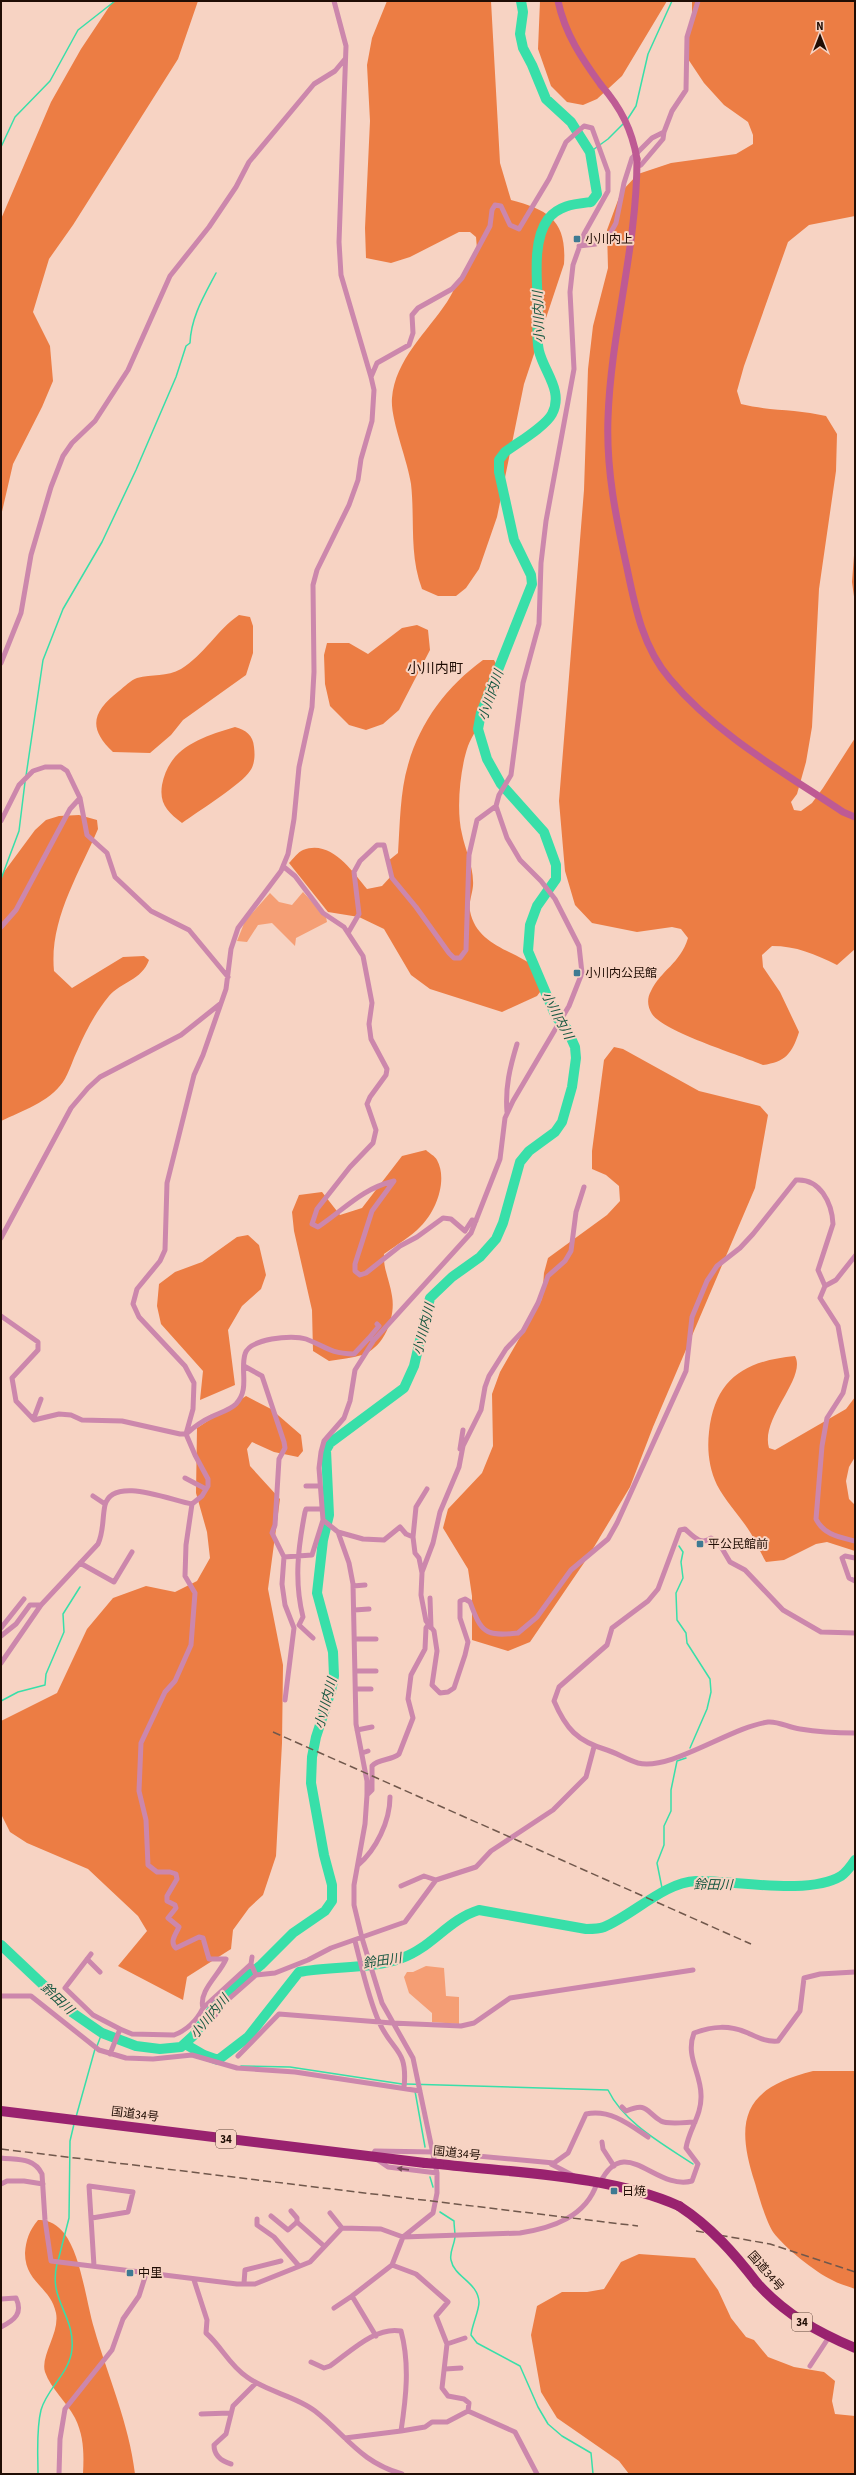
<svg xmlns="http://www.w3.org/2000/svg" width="856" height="2475" font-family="'Source Sans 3','Noto Sans JP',sans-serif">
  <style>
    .green { fill: #f59e74 }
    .forest { fill: #ec7d44 }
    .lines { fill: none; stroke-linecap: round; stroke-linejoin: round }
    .stream { stroke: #38dfa9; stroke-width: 1.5 }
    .river { stroke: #38dfa9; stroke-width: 10 }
    .street { stroke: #cc87ac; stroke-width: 5 }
    .secondary { stroke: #be5a94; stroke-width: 7 }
    .highway { stroke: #99226f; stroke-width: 10 }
    .rail { stroke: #71584c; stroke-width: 1.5; stroke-dasharray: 8 4; stroke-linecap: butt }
    .secondary-bridge { stroke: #be5a94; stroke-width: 7 }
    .highway-bridge { stroke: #99226f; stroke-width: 10 }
    .oneway { fill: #764a58 }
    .poi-dot { fill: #3e7a92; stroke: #f7d3c3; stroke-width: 1.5 }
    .labels { text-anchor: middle; stroke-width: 4; stroke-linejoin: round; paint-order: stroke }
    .shield { fill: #f7d3c3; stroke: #60483d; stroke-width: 1 }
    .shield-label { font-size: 11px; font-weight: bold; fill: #200d04 }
    .poi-label { font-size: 12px; fill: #200d04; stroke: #f7d3c3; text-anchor: start }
    .street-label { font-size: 12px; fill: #200d04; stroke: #f7d3c3 }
    .water-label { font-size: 13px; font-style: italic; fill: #175741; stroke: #f7d3c3 }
    .quarter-label { font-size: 14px; fill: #200d04; stroke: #f7d3c3 }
  </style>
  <rect width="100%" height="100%" fill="#f7d3c3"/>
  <!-- green -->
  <path class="green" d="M303 892 326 917 327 922 296 938 295 946 272 923 258 925 247 942 237 941 245 921 270 893 279 902 292 905Z
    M426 1966 444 1968 446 1996 459 1997V2024L432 2022V2013L409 1993 404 1977 407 1972H413Z"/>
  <!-- forest -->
  <path class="forest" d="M113 1H198L178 59 73 225 49 259 33 312 50 346 53 381 42 407 13 464 1 516V219L51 102 81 49Z
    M387 1H491L500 163 511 200C549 210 567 221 564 264L524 384 497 517 479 569 466 588 456 596H438L422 589C409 554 415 520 411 484 408 461 390 419 392 398 395 360 427 332 447 302 458 284 465 266 477 249L476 237 470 232H459L410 257 391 263 366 258 365 228 370 121 367 65 372 38Z
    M540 1H667L622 76 597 99 583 105 567 102 551 86 538 49Z
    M692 1H855V216L809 225 788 242 744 366 737 391 741 404C768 411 798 409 826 416L837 434 836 471 819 589 812 727 806 762 797 794 791 802 794 810 801 811 812 803 823 788 855 738V949L837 965C815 954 796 946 772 946L762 955 763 967 780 992 799 1032C792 1054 785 1062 763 1065 740 1055 664 1032 652 1014 647 1006 647 998 651 991 661 970 680 964 688 938L681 929 672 927 637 932 592 923 575 905 565 871 559 801 584 490 588 369 593 326 608 268 607 230 621 192 638 174 671 163 736 154 753 144V135L748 122 724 105 704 83 688 59 686 43 692 20Z
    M855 542V604L852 582Z
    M239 615 250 617 253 626V653L246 675 183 720 171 735 150 753 113 752C87 728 93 711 119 691 124 687 131 680 137 678 152 674 167 677 181 669 204 655 217 630 239 615Z
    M417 625 428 630 430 650 399 710 383 724 366 730 349 725 330 706 325 684 324 655 327 643H349L368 654 402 628Z
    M483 660H494C511 688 478 721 468 746 460 769 456 810 462 834 465 849 473 866 473 881 474 891 468 902 470 911 477 947 516 950 539 970 543 973 544 980 546 984L537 996 502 1012 430 989 411 975 384 929 359 917 328 912 289 863C293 859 298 852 303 850 331 839 352 871 367 889L382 886 393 874 388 861 398 853C400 824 400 792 408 765 420 722 447 686 483 660Z
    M235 727C246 730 253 735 254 747 255 755 255 764 250 771 242 784 197 812 182 823 168 812 159 804 162 785 169 747 202 737 235 727Z
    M79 815 97 820 98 829C79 874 49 920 54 971L72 988 123 957 144 956 149 960C142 980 121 982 109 996 96 1012 86 1030 78 1049 73 1059 69 1073 63 1082 49 1102 22 1111 1 1121V876L35 830 46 820 59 816Z
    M614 1047 623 1049 699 1091 760 1106 768 1115 755 1188 653 1427 630 1487 588 1557 530 1642 508 1651 472 1640V1596L468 1569 443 1528 448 1509 482 1473 493 1446 492 1394 500 1372 542 1299 544 1273 548 1258 607 1215 620 1201 619 1186 606 1175 592 1169V1151L604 1060Z
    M426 1150C429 1153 435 1156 437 1160 448 1180 436 1211 421 1226 411 1237 396 1245 384 1254 383 1269 390 1281 392 1296 396 1317 384 1348 362 1355 352 1358 340 1359 329 1361L313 1351 312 1310 294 1231 292 1212 299 1195 322 1192 340 1215 362 1208 402 1156Z
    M248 1235 259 1245 266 1275 261 1289 242 1306 228 1330 235 1385 200 1400 203 1371 161 1324 157 1306 159 1284 175 1272 202 1262 237 1237Z
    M795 1356C807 1378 760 1418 769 1448L775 1450 846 1409 855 1397V1457L849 1467 846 1481 849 1499 855 1505V1551L827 1542 816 1544 784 1560 766 1562C760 1552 756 1541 750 1532 740 1516 726 1502 717 1485 709 1468 707 1450 709 1432 715 1379 744 1361 795 1356Z
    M246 1396 271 1409 301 1435 303 1451 298 1457 274 1452 252 1442 247 1449 250 1466 280 1499 268 1589 283 1665 282 1743 276 1856 263 1895 249 1908 233 1930 231 1949 187 1977 183 2000 118 1966 147 1931 138 1916 88 1869 27 1843 10 1832 1 1814V1721L57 1693 87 1629 113 1598 146 1586 175 1592 197 1581 210 1558 207 1532 196 1493 197 1428Z
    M813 2071H855V2289C848 2286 839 2284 832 2280 815 2272 784 2247 773 2232 766 2221 759 2197 755 2183 734 2119 744 2088 813 2071Z
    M38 2220C48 2219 58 2225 64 2233 81 2255 86 2301 94 2328 108 2377 129 2423 135 2474H83C84 2454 84 2436 75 2418 66 2401 51 2389 45 2372 40 2356 60 2333 56 2313 51 2287 25 2283 25 2253 26 2240 29 2231 38 2220Z
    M639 2254 695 2258 718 2290 731 2318 746 2337 754 2340 768 2357 794 2367 824 2372 835 2381 832 2401 835 2414 855 2416V2474H629L619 2461 557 2418 541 2392 531 2335 537 2306 562 2292H587L604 2289 621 2262Z"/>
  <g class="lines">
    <!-- stream -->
    <path class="stream" d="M627 120 636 106 648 54 672 1
      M1 147 15 117 50 81 78 30 115 1
      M590 152 608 139 623 124
      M26 776 43 660 63 609 102 542 136 470 176 377 186 346 190 343C191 317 204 296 216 273
      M1 879 19 831 25 782
      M679 1546 683 1552 681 1562 683 1578 676 1593 677 1620 686 1633 687 1643 710 1679 711 1692 707 1709 690 1748
      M1 1701 18 1692 45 1685 46 1674 64 1632 63 1614 80 1587
      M663 1893 657 1863 664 1845V1826L671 1811V1790L677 1761 686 1758
      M97 2046 102 2033
      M241 2066 290 2067 402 2084
      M406 2084 608 2090C624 2123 663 2144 693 2164
      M415 2091 425 2147
      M76 2117 95 2049
      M430 2177 433 2187
      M440 2212 454 2221C454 2226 455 2231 455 2236 455 2244 449 2252 451 2260 454 2277 478 2282 479 2302 479 2311 472 2325 471 2335L477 2343 520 2366 538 2407 548 2424 562 2436 591 2453 593 2474
      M58 2261 69 2218 70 2141 74 2124
      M38 2474C38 2454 36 2430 41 2410 47 2388 70 2373 72 2349 75 2315 48 2300 57 2264"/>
    <!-- river -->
    <path class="river" d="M1 1945 73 2013 102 2033 136 2046 160 2049 181 2047 194 2035 219 2000 261 1965 293 1933 325 1911 332 1901V1885L324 1855 311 1783 312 1757 316 1737 331 1691 334 1676 333 1652 317 1593 323 1540 329 1515 326 1450 330 1443 404 1388 414 1366 430 1298 452 1277 480 1257 496 1239 503 1223 520 1162 529 1151 555 1132 562 1122 572 1087 576 1058 575 1047 567 1029 556 1017 528 951 530 925 537 906 556 879V865L544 832 501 784 487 759 478 729 481 713 532 584 531 575 514 540 499 472V460L505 452C517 443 545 427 552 414 564 391 544 372 539 351 536 338 538 325 538 312 538 285 531 242 548 219 559 205 575 204 591 202L597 194 590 152 571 122 546 99 532 65 523 48 520 34 523 12 521 1
      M185 2044 204 2055 218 2060 248 2037 299 1972C330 1966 374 1969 402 1958 431 1948 449 1919 479 1910L586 1929C592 1929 599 1929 604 1927 633 1915 665 1882 696 1881 734 1880 808 1896 841 1876 847 1872 851 1866 855 1860"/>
    <!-- street -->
    <path class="street" d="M637 166 641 165 663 139 664 132
      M579 246 596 244 611 232 616 223 624 183 632 158 652 138 664 132 672 111 686 90 687 37 698 1
      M371 377 377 363 409 345 413 333 412 315 418 308 452 289 462 278 490 226 492 210 495 205 501 206 510 225 519 229 549 179 566 142 584 126 592 128 608 172V191L584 234 573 265 570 292 574 369 546 521 541 563 539 624 523 683 511 775 499 795 496 806 507 838 520 860 541 881 555 899 579 946 582 973 569 1006 513 1101 505 1118 500 1159 471 1233 374 1340 355 1370 350 1401 344 1418 324 1441 321 1452 319 1468 323 1520 338 1532 349 1563 353 1584 356 1724 367 1781V1795L365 1824 354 1885V1905L362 1938 382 2003 413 2058 437 2173V2193L433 2213 403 2237 392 2265 352 2296 376 2336
      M1 663 21 613 31 555 51 487 63 456 72 443 95 421 128 370 170 276 209 227 236 187 249 162 314 84 335 71 345 59
      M1 821 19 785 33 771 45 767H61L67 771 80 798 87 835 107 853 115 877 151 911 189 930 228 977
      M284 867 295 876 323 913 344 927 363 956 372 1003 369 1024 371 1039 387 1069 386 1075 370 1097 367 1104 376 1130 373 1143 350 1167 317 1209 312 1224 318 1227C345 1209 361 1189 394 1181L372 1211 355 1264V1271L360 1275 366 1273 400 1246 417 1237 443 1218 451 1219 465 1231 472 1220 476 1221
      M1 927 16 910 70 809 80 798
      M348 933 359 914 354 872 360 861 377 845H384L392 878 416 907 449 953 454 958H460L466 950 469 855 477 820 496 806
      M507 1112C505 1087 510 1067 517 1044
      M1 1238 71 1108 88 1088 100 1077 181 1035 220 1004
      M855 1256 836 1280 825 1286 820 1298 838 1326 847 1376 843 1393 827 1418 822 1446 816 1519C824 1535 839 1537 855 1541
      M1 1316 38 1342V1350L12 1378 16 1401 34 1420 59 1414 71 1415 82 1420 122 1421 180 1434H186C194 1427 202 1421 211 1417 219 1413 230 1410 236 1404 250 1389 240 1371 245 1354 249 1339 292 1334 306 1339 327 1347 328 1353 354 1354L369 1338 374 1340
      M369 1338 379 1326 377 1324
      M244 1366 262 1376 284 1442 285 1448 279 1459 275 1525 272 1533 284 1557
      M31 1417 35 1415 41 1399
      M460 1449 463 1430
      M185 1478 206 1489
      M306 1486H320
      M427 1489 416 1507 413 1537 415 1553 419 1558 422 1573 421 1595 426 1621 434 1631 437 1651 432 1685 440 1693 448 1692 454 1688 465 1655 468 1642 460 1618V1601L465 1599 470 1602C481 1632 485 1637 518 1633L537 1617 571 1570 608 1539 617 1523 686 1371 692 1317 707 1281 717 1266 740 1248 753 1234 796 1180C820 1178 832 1203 833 1224L818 1270 825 1286
      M93 1496 105 1504
      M338 1532 363 1539 384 1540 400 1527 406 1534 413 1537
      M855 1558 845 1556 842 1558 849 1578 855 1581
      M80 1563 114 1582 132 1552
      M422 1572 433 1543 440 1512 459 1467 463 1446 481 1410 485 1387 489 1376 506 1349 523 1331 538 1303 548 1276 565 1261 571 1251 576 1212 584 1187
      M353 1586 365 1585
      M430 1598 431 1628
      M354 1610 369 1609
      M1 1628 24 1599
      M855 1633 821 1632 783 1610 745 1570 730 1562 720 1545 711 1538C701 1546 693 1536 685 1529L680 1530 658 1589 648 1601 612 1628 607 1645 559 1687 554 1701C566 1729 577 1741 607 1750 617 1753 627 1760 638 1763 671 1771 731 1727 768 1722 779 1721 789 1728 800 1729 818 1732 837 1733 855 1733
      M1 1636 16 1624 30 1605H41
      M313 1638 299 1625 303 1617C294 1581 298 1548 305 1512L306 1509H321
      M355 1639H376
      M1 1663 41 1605 98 1544C104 1531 102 1519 105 1505 113 1475 172 1501 192 1504L202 1496 208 1486V1479L195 1455 186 1434 193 1409 194 1383 185 1366 139 1317 133 1304 137 1289 160 1261 165 1250 167 1183 194 1075 203 1055 226 989 231 949 238 928 281 871 288 854 294 819 299 767 312 707 314 672 313 585 317 570 349 505 358 480 361 459 372 421 374 390 371 377 341 275 339 242 346 46 334 1
      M356 1671H376
      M356 1689H371
      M285 1700 294 1628 285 1605 282 1584 284 1557 312 1555 323 1520
      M357 1730 372 1727
      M362 1753 368 1751
      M367 1795 372 1790V1766C379 1758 391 1761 399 1754L413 1718 408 1699 411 1675 425 1649 426 1628 428 1625
      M358 1865C376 1850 390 1821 390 1797
      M401 1886 424 1876 436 1880
      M355 1941C362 1968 368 1997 379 2022 393 2053 408 2048 404 2088
      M91 1954 65 1988 93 2015 120 2029
      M252 1957 251 1964 256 1975
      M87 1959 100 1972
      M1 1996H31L99 2050 126 2058 153 2059 192 2055 237 2068 295 2072 420 2091
      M203 2008 251 1964
      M199 2016 212 2020 222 2005 256 1975 275 1973 308 1960 331 1948 405 1922 436 1880 476 1867 491 1851 553 1810 586 1777 594 1747
      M110 2054 120 2029 132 2034 174 2035C187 2030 197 2020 203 2008 198 1991 220 1974 226 1959H209L203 1938 199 1937 176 1948C169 1942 176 1934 179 1927L168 1918 176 1908 175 1905 167 1901V1896L177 1879 176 1874 170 1872H157L148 1865 146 1820 139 1791 141 1743 165 1692 175 1681 191 1645 195 1593 185 1576 186 1545 192 1504
      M238 2056 279 2014 392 2023 461 2026 474 2023 510 1998 693 1970
      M622 2107 626 2111C648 2102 645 2111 661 2121 668 2125 687 2122 695 2122
      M602 2142 603 2149 614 2166
      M1 2158C17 2160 34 2157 42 2174L45 2220 51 2261 237 2284H255L310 2262 342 2228 381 2229 403 2237 520 2233C552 2228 586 2217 597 2183
      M551 2164 574 2176
      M437 2173 388 2167 372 2156 375 2151 434 2152 554 2163 568 2153 586 2114C610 2109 629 2124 648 2137
      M600 2183C625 2132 655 2191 692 2181L698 2164 686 2148C689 2129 702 2115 701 2095 701 2073 685 2056 694 2033 713 2026 729 2025 748 2033 759 2038 766 2042 778 2041L800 2011 804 1978 820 1974 855 1972
      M1 2184 7 2181H24L43 2184
      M291 2211 297 2218V2222L324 2246
      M330 2213 342 2228
      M271 2216 288 2230 297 2222
      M92 2218 128 2212 133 2192 89 2186 94 2266
      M257 2219V2225L274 2237 299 2266
      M392 2265 416 2274 448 2302 436 2316 447 2344 442 2388 448 2396 464 2399 469 2403 468 2411
      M194 2280 207 2320 206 2333C222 2347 229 2365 247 2377 267 2392 296 2396 315 2411 347 2436 360 2462 402 2474
      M244 2283 245 2270 281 2261
      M1 2299 16 2298C23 2313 15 2320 1 2327
      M334 2308 352 2296
      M447 2344 465 2338
      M311 2362 324 2368 330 2366C349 2353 375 2326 401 2331 410 2364 406 2398 401 2431
      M810 2366 829 2337
      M445 2369 461 2368
      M468 2411 515 2432 537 2474
      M201 2414 230 2413
      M345 2438 401 2431 425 2427 432 2422H447L468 2411
      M231 2464C221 2461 214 2456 214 2445L226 2434 233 2406 256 2383
      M59 2474 60 2439 65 2409 112 2350 123 2319 139 2296 146 2274"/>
    <!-- secondary -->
    <path class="secondary" d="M558 1C565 34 582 59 601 85
      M637 159C637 247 611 331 608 418 606 470 616 518 627 568 635 607 643 648 670 679 717 735 783 772 843 812L855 817"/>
    <!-- highway -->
    <path class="highway" d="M1 2111 425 2163
      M439 2164C515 2173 610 2175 679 2206
      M757 2283C785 2314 817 2332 855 2348"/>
    <!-- rail -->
    <path class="rail" d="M273 1732 751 1944
      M1 2149 638 2226
      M696 2231 770 2244 855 2272"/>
    <!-- secondary-bridge -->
    <path class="secondary-bridge" d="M601 85C621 108 632 130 637 159"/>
    <!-- highway-bridge -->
    <path class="highway-bridge" d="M425 2163 439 2164
      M679 2206C711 2227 734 2253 757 2283"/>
  </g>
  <!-- one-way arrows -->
  <defs><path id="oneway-solid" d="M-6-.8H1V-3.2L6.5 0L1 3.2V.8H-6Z"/></defs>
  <use class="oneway" href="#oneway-solid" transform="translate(403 2169) rotate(-172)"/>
  <!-- markers -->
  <g class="poi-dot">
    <rect x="573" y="235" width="8" height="8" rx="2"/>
    <rect x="573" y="969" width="8" height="8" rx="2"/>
    <rect x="696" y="1540" width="8" height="8" rx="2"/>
    <rect x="610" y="2187" width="8" height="8" rx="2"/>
    <rect x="126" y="2269" width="8" height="8" rx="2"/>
  </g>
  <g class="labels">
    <!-- shield labels -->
    <g class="shield">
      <rect x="216" y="2130" width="20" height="18" rx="3"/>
      <rect x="792" y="2313" width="20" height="18" rx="3"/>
    </g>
    <g class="shield-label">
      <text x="226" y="2143">34</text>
      <text x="802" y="2326">34</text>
    </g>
    <!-- poi labels -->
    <g class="poi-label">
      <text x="585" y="243">小川内上</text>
      <text x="585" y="977">小川内公民館</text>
      <text x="708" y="1548">平公民館前</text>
      <text x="622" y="2195">日焼</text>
      <text x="138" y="2277">中里</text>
    </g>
    <!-- street labels -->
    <g class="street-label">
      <text transform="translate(135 2114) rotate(7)" y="4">国道34号</text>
      <text transform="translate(457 2153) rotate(6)" y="4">国道34号</text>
      <text transform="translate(766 2271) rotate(49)" y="4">国道34号</text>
    </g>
    <!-- water labels -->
    <g class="water-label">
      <text transform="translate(538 317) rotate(-92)" y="5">小川内川</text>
      <text transform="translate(490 695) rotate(-71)" y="5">小川内川</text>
      <text transform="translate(558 1015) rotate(62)" y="5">小川内川</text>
      <text transform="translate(423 1329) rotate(-76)" y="5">小川内川</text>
      <text transform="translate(325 1703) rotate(-75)" y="5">小川内川</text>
      <text transform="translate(713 1884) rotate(1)" y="5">鈴田川</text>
      <text transform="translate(382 1960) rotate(-9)" y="5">鈴田川</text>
      <text transform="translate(58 1998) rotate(43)" y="5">鈴田川</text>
      <text transform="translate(209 2016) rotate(-50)" y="5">小川内川</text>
    </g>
    <!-- quarter labels -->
    <g class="quarter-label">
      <text x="435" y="673">小川内町</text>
    </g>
  </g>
  <!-- border -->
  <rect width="856" height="2475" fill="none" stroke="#200d04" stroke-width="4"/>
  <!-- north arrow -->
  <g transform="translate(820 36)" stroke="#f7d3c3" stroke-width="3" paint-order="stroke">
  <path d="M0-3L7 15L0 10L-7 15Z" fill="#200d04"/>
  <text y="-6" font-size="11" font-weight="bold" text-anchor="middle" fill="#200d04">N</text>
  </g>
</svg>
